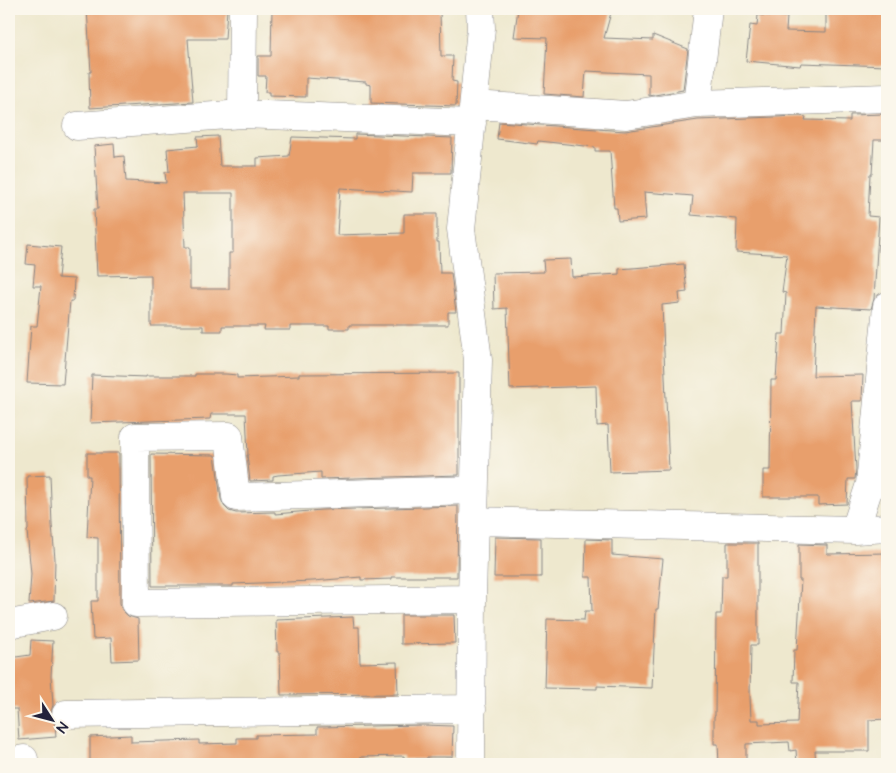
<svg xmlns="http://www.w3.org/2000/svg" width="896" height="773" font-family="'Architects Daughter',sans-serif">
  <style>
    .building { fill: #e89f6c; fill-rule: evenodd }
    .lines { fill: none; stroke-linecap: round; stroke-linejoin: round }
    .street-casing { stroke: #888584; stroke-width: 29 }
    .street { stroke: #fff; stroke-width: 28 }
  </style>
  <rect width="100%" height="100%" fill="#fbf7ec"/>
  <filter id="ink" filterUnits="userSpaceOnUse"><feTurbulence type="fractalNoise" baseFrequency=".02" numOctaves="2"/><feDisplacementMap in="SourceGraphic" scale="10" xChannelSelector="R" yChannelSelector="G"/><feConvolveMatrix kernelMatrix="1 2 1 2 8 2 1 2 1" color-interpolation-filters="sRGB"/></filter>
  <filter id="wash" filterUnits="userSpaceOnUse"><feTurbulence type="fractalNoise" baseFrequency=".0096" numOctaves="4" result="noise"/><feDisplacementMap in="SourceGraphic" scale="20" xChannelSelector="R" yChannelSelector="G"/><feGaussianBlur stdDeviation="1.12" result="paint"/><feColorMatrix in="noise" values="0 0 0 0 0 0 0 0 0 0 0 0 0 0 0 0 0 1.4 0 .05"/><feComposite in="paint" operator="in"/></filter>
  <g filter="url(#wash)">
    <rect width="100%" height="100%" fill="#eee8ce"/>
    <g id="blocks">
      <!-- building -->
      <path class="building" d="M87 9H227L225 39H188L193 102 90 108 89 72H91Z
        M272 9H440L441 56H453L452 81 457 82 456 106 371 103V85L366 84V82L306 78V97L269 96V92H265L266 76H258V56H271Z
        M518 9H612L604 38 653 40V35L688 49 683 90 649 96V74L586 71 584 97 544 94 547 38 514 37Z
        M826 9H887V66L801 63 800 66 746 61 750 25 757 26 758 15 787 17 786 31 826 32Z
        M887 114V140H874L872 174H870L868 216 879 217 874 299 871 309 816 306 813 376 863 375 862 401H852L856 469 855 479H848L847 504 818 505V497H763V470H770L771 380H776L779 334H784L786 293 782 292 787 255 736 252 737 219 691 215 693 196 644 192 646 219 618 221 617 208H614L610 151H595V147L538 141 537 144 497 139 499 122 625 131 698 120 800 116 806 117 805 120 850 121V115Z
        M355 134 452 138 451 173H413L412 192 340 188 337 235 404 233V214H437V242H439L440 273H451L456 312H448V325H349V329H329V326H290V330H264L265 326H222V331H203V326H151V275L97 276 94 209H98L94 146 114 144 115 157 124 156 126 181 166 183 165 172H169L167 149 198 146 197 137 218 136 220 166H257V158L289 156 292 137 355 139ZM183 193H233V253H229V289H190V247H185Z
        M28 244 61 247 58 278 74 279 73 301H70L63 384 27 383 31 326H37L41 286H33L35 265 26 264Z
        M571 259 572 277 619 274V269L684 264 687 292 679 293 680 303 662 305 669 470 610 472 608 425 597 426 596 386 510 389 507 308 494 309 493 273 544 272 543 260Z
        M459 373V475L321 479V472L278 475 273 476V480L250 481 247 455H248L246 414H211L210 419 90 423 92 375 146 377V376H195V374H226L237 375V378L299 376V374Z
        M87 453H119L120 603 122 610 128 616 138 619 139 660 112 661 111 638 93 639 91 601H98V538L87 537 90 476H87Z
        M151 454 215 455 221 499 224 506 229 511 236 513 275 512V514L321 510 458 506 457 577H392V579L361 580V577L313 581 233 584V586H152Z
        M50 475 52 525 55 559 54 601 29 604 31 574 27 531 28 530 27 476Z
        M495 537 541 538V577H494Z
        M586 539 612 540V555L663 559 658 609H656L652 688 597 686V689L545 688 547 619 584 620 585 611H592L591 577H585Z
        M727 543H758V645H751L750 696 751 720H759V724L797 723 799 682H793L794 650H797L801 580H799V544L827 545V554L887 553V719L869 720V751H815L816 764H797L796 750 790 751 789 742 746 744V764H719L718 744H714V716H715L716 614H721L722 576H727Z
        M401 615H454L455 643 401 644Z
        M353 617 354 627H359L360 663 397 662 398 694 281 695 280 652H277L276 620Z
        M31 640 53 641 51 676 53 705 50 715 55 724 56 737 19 740 17 709H12L9 681V658L30 655Z
        M424 725 453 726 452 757H427V759H404V756L361 757V761L336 763V761L294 763V764H90V737L131 735V742L199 740V744L237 743V738H256V735L317 734V727Z"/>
    </g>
  </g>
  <g filter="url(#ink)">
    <use href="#blocks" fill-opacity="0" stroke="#888584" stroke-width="1"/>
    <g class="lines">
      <defs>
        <path id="street" d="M243 9 242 114 472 123
          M697 104 708 9
          M474 105 626 115 697 104 887 98
          M77 126 242 114
          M474 521 855 530 887 528
          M855 530 870 484 887 306
          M472 599 136 603 135 437 229 436 236 497 474 490
          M9 624 53 616
          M66 714 472 709
          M9 762 24 759
          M471 764 472 599 478 360 461 229 481 28 480 9"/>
      </defs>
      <!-- street casing -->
      <use href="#street" class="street-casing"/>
      <!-- street -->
      <use href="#street" class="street"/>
    </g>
  </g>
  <!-- margin -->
  <rect width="896" height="773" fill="none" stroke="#fbf7ec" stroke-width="30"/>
  <!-- north arrow -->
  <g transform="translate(52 720) rotate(126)" stroke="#fbf7ec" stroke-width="4" paint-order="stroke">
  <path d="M0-4L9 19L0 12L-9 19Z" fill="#22223b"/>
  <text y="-8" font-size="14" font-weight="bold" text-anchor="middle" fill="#22223b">N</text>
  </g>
</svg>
